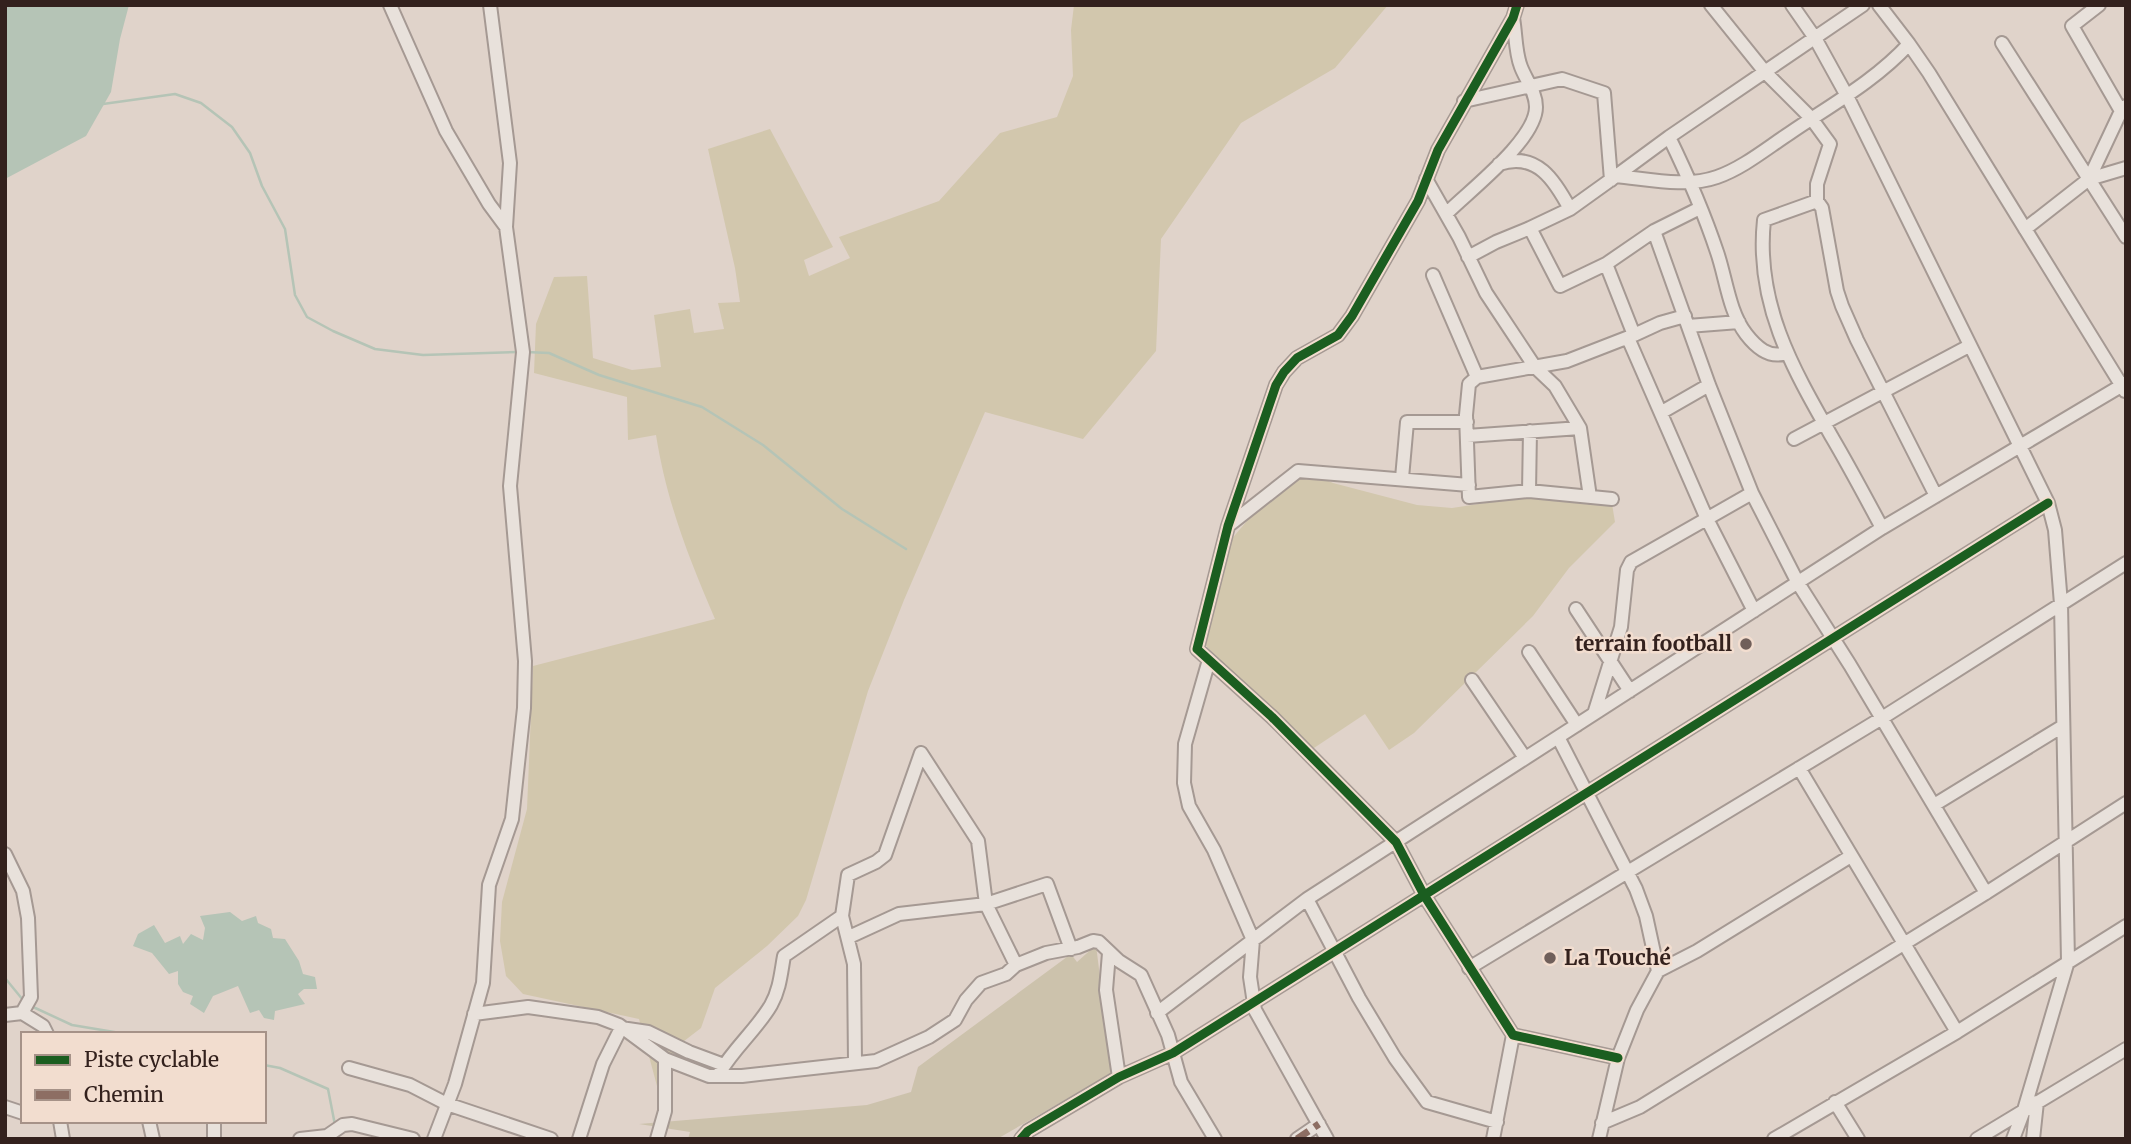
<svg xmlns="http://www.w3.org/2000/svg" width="2131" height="1144" font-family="Merriweather,serif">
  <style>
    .green { fill: #d2c7ad }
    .cemetery { fill: #ccc2ac }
    .water { fill: #b5c4b6 }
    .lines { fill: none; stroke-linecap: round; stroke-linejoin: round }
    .stream { stroke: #b5c4b6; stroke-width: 2.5 }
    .minor-casing { stroke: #a59993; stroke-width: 16 }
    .minor { stroke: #e8e1db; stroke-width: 12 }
    .quiet { stroke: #8d6e63; stroke-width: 7; stroke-dasharray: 14 7; stroke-linecap: butt }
    .cycleway-casing { stroke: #f2ddcf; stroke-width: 13 }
    .cycleway { stroke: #1b5e20; stroke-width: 9 }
    .poi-dot { fill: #705f5a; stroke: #f2ddcf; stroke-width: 2.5 }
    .labels { text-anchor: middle; stroke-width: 5; stroke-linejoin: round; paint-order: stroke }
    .poi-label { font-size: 21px; font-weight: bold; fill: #33211d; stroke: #f2ddcf; text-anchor: end }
  </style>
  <rect width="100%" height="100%" fill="#e0d3ca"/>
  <!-- green -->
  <path class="green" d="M1074 5H1388L1335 68 1241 123 1161 239 1156 351 1083 439 985 412 904 600 868 691 806 900 798 916 767 946 715 988 701 1028 675 1048 671 1070 657 1086 639 1019 523 994 506 976 500 941 502 902 527 809 533 666 715 619C688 556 667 503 656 435L628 440 627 397 534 373 536 324 554 277 587 276 593 358 632 370 661 367 654 315 690 309 694 333 724 329 718 303 740 302 735 268 708 149 770 129 833 247 804 260 809 276 850 258 839 237 939 201 1000 133 1057 117 1073 76 1071 30Z
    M1301 477 1322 478 1333 483 1417 505 1452 508 1518 498 1569 500 1612 504 1615 522 1569 568 1533 616 1414 733 1389 750 1365 714 1311 750 1203 643 1230 541 1257 509 1275 499Z"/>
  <!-- cemetery -->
  <path class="cemetery" d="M1096 945 1112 1073 997 1139H688L690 1132 639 1124 867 1105 911 1092 918 1067 1071 954 1077 962Z"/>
  <!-- water -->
  <path class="water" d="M5 5H129L120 39 111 92 86 136 5 179Z
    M230 912 242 921 256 916 258 923 271 929 273 938 285 939 299 961 303 974 315 977 317 989H304L298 994 305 1004 275 1011 274 1020 264 1018 259 1010 250 1013 238 986 213 996 204 1013 190 1004 193 996 183 992 178 984V971L169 974 152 953 133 946 138 934 154 925 165 943 180 936 183 944 191 934 203 940 205 928 200 916Z"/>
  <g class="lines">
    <!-- stream -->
    <path class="stream" d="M103 104 175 94 201 103 232 127 250 153 262 186 285 229 295 295 307 317 333 331 375 349 423 355 519 352
      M526 352 549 353 599 375 702 407 763 445 842 509 906 549
      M5 978 23 1000
      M31 1006 72 1025 126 1034
      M264 1065 280 1068 328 1089 335 1125"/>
    <defs>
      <path id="minor" d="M390 5 446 131 489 204 506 227
        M1517 5 1513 18 1438 150 1418 201 1352 316 1338 335 1297 358 1284 372 1276 385 1228 526 1197 649 1272 717 1396 842 1424 895 1513 1035 1618 1058
        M1711 5 1765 72 1811 118 1830 144 1817 184V201
        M1792 5 1815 38 1847 96 2048 503 2055 530 2061 604 2068 961 2024 1110 2013 1139
        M1879 5 1909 44 1929 73 2125 391
        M2099 5 2072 26 2121 111
        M2002 43 2126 237
        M1464 101 1562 79 1604 93 1611 180
        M1669 137C1687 174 1704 213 1717 252 1726 278 1729 312 1746 334 1756 347 1769 359 1786 353
        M1499 164C1537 151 1555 181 1570 209
        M1616 176 1669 137 1863 5
        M1426 179 1459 237 1486 293 1535 367 1555 386 1580 428
        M2089 179 2126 168
        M1447 213C1470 190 1536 140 1536 107 1536 92 1526 80 1521 67 1515 52 1516 34 1513 18
        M1530 228 1570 209 1616 176C1648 179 1686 188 1717 177 1743 168 1767 148 1790 133 1831 105 1875 81 1909 44
        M2025 229 2089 179 2121 111 2126 106
        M1654 231 1709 385 1752 493 1798 583 1850 665 1986 893
        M1468 257 1496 242 1530 228 1560 286 1606 264 1654 231 1700 208
        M1606 264 1634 335 1660 323 1685 316
        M1433 275 1477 377
        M1688 326 1739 322
        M1628 338 1707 519 1754 611
        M1662 412 1709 385
        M1467 436 1580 428 1590 497
        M1794 439 1969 346
        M1402 478 1407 422H1467
        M1529 491 1530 431
        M1612 499 1529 491 1469 497 1466 415 1469 384 1477 377 1567 361 1634 335
        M1228 526 1298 471 1469 485
        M1882 528C1866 498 1850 468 1833 439 1793 369 1755 304 1764 220L1817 201 1822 208 1837 291 1842 306 1857 340 1936 496
        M1576 609 1630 691
        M1529 652 1577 725
        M1209 660 1185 744 1184 783 1189 806 1214 850 1253 940 1250 977 1255 1010 1327 1139
        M1472 680 1525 758
        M1594 714 1621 627 1627 570 1631 562 1752 493
        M1558 737 1636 889 1646 916 1658 971
        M921 753 978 841 986 904 1016 965
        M1799 768 1957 1032
        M1934 805 2063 726
        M5 854 23 891 28 918 31 997 22 1013 5 1015
        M1307 899 1359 998 1395 1058 1427 1102 1497 1122
        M849 937 899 914 986 904 1047 884 1071 949
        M1109 953 1106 990 1119 1077
        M1469 968 1882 718 2126 563
        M22 1013 43 1026 47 1034
        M1157 1013 1307 899 1882 528 2126 383
        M474 1014 528 1007 598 1017 619 1025 665 1059 709 1076H742L876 1061 929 1037 955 1020 966 1000 981 983 1006 974 1016 965 1046 953 1078 947 1093 941 1099 942 1119 961 1141 975 1168 1035 1181 1082 1215 1139
        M855 1062 854 964 842 916 848 875 876 862 885 855 921 753
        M349 1068 410 1085 447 1104 551 1139
        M720 1072C735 1047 757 1029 771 1005 780 989 781 972 784 956L842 916
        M1835 1102 1858 1139
        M5 1107 23 1113
        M60 1121 63 1139
        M149 1121 153 1139
        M214 1121V1139
        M1602 1123 1640 1107 1986 893 2126 803
        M300 1139 327 1136 343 1125 352 1124 413 1139
        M434 1139 455 1084 483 983 489 885 512 819 524 708 525 661 510 486 523 352 506 227 510 163 490 5
        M579 1139 603 1064 621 1028 648 1032 689 1052 724 1065
        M657 1139 665 1111V1059
        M1021 1139 1028 1131 1119 1077 1173 1053 2048 503
        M1297 1139 1319 1124
        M1493 1139 1513 1035
        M1599 1139 1618 1058 1637 1010 1658 971 1697 951 1851 856
        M1774 1139 1957 1032 2126 926
        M1977 1139 2126 1049
        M2033 1139 2037 1102"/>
    </defs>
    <!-- minor casing -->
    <use href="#minor" class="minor-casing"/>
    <!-- minor -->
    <use href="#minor" class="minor"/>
    <!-- quiet -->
    <path class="quiet" d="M1297 1139 1319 1124"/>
    <defs>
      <path id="cycleway" d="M1517 5 1513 18 1438 150 1418 201 1352 316 1338 335 1297 358 1284 372 1276 385 1228 526 1197 649 1272 717 1396 842 1424 895 1513 1035 1618 1058
        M1021 1139 1028 1131 1119 1077 1173 1053 2048 503"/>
    </defs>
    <!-- cycleway casing -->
    <use href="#cycleway" class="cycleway-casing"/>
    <!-- cycleway -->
    <use href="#cycleway" class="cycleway"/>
  </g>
  <!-- markers -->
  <g class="poi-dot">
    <circle cx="1746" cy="644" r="7"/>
    <circle cx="1550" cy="958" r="7"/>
  </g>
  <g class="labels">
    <!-- poi labels -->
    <g class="poi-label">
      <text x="1732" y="651">terrain football</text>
      <text x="1564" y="965" text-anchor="start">La Touché</text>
    </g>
  </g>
  <!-- border -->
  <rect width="2131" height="1144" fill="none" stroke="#33211d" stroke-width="14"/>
  <!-- legend -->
  <rect x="21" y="1032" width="245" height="91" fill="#f2ddcf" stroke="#a69288" stroke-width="2"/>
  <rect x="35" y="1055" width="35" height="10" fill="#1b5e20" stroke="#a69288" stroke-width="2"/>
  <text x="84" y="1067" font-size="21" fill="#33211d">Piste cyclable</text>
  <rect x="35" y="1090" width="35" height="10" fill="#8d6e63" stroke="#a69288" stroke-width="2"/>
  <text x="84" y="1102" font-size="21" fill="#33211d">Chemin</text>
</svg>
